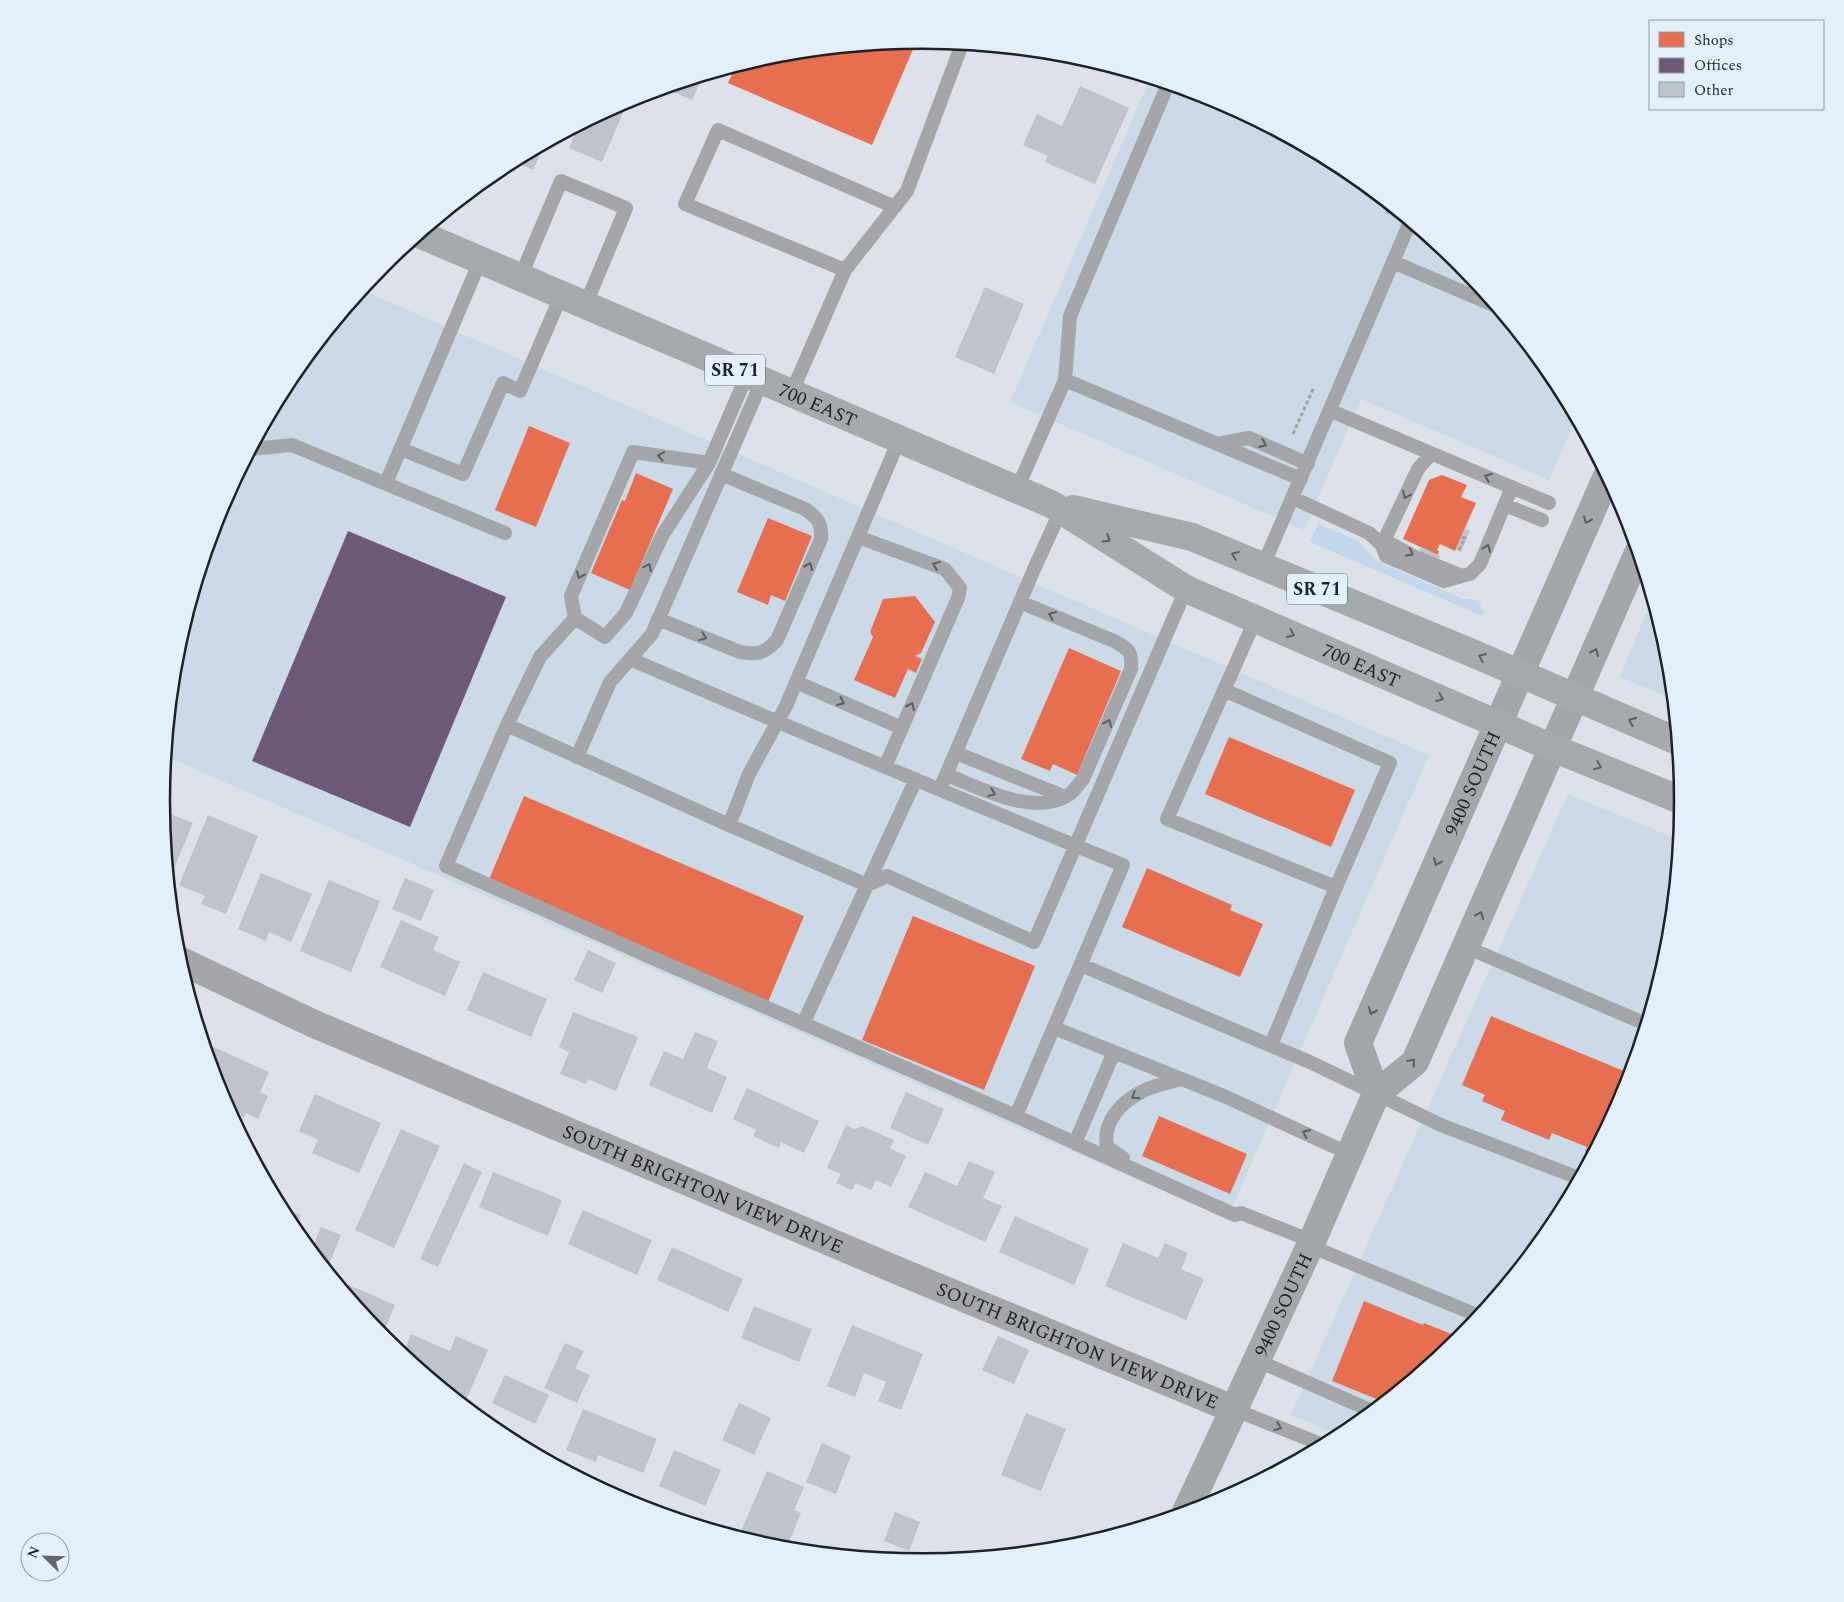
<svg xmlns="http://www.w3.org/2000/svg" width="1844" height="1602" font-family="Spectral,serif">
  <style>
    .built { fill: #ccd9e6 }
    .green { fill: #c3d8ed }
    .shops { fill: #e76f51 }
    .offices { fill: #6d597a }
    .building { fill: #bfc4ca }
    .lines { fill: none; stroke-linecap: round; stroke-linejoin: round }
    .path { stroke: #a0a4a7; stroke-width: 3; stroke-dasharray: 4 2.5; stroke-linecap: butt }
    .lane { stroke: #a4a6aa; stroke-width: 14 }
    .street { stroke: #a4a6aa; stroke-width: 28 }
    .secondary { stroke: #a3a6aa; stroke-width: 28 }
    .primary { stroke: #a5aaad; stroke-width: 28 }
    .oneway { stroke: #5a5d61 }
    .oneway2 { stroke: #5b5f63 }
    .labels { text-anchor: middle; stroke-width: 5; stroke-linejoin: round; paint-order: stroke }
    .shield { fill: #e3effb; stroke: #596066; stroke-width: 1 }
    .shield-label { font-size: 18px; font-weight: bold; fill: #1e2226 }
    .street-label { font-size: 19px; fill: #1e2226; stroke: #e3effb }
    .rim { fill: none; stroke: #1e2226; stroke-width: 2.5 }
  </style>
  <rect width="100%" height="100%" fill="#dce2e8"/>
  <!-- built -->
  <path class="built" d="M1150 79 1213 98 1345 168 1460 263 1555 378 1576 418 1549 480 1361 399 1304 530 1010 402Z
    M362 290 1429 755 1227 1219 165 756 176 652 219 510 289 378Z
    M1652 599 1668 653 1673 699 1620 677Z
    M1568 794 1679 840 1668 950 1625 1092 1555 1224 1460 1339 1341 1436 1291 1415Z"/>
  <!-- green -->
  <path class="green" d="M1318 524 1357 540 1377 561 1463 599H1473L1481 602 1480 607 1485 613 1482 616 1310 542Z"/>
  <!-- shops -->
  <path class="shops" d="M917 40 872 145 728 83 736 66 774 55Z
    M529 426 570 443 536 527 495 510Z
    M636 473 673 489 630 590 591 573 622 500 625 501Z
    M1442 475 1467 485 1461 497 1476 503 1455 551 1440 544 1437 550 1439 551 1438 555 1403 539 1429 480Z
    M768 518 812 536 785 601 771 595 768 605 737 592Z
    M915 596 935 622 921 653 915 656 922 659 916 673 908 669 895 698 854 680 873 637 870 632 883 599Z
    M1069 648 1121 671 1077 775 1053 764 1050 771 1021 759Z
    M1229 737 1355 790 1331 847 1205 794Z
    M524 796 804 916 768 1002 488 882Z
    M1147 868 1232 905 1230 910 1263 924 1240 977 1122 927Z
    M913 916 1035 966 984 1090 862 1040Z
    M1491 1016 1631 1074 1625 1092 1592 1154 1585 1151 1587 1147 1552 1133 1549 1140 1501 1120 1505 1111 1482 1101 1485 1095 1462 1085Z
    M1159 1116 1247 1154 1230 1194 1142 1156Z
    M1364 1301 1423 1325 1424 1323 1461 1338 1384 1402 1332 1381Z"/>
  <!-- offices -->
  <path class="offices" d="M348 531 506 597 410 827 252 761Z"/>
  <!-- building -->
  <path class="building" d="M703 76 692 100 663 88 679 83Z
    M1080 86 1129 108 1095 184 1045 162 1048 156 1023 145 1037 114 1062 126Z
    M629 99 602 162 569 148 578 126Z
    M545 144 533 170 512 161Z
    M985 287 1024 304 994 374 955 357Z
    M1465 528 1470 531 1461 552 1456 549Z
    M1421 547 1440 556 1433 571 1414 563Z
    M161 800 170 803 166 812 193 823 169 880Z
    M208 815 258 836 226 914 201 904 205 896 179 885Z
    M261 873 312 894 291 942 269 932 266 941 238 929Z
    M405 878 434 890 421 921 392 909Z
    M329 880 380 901 351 972 300 951Z
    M401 920 439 937 433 950 460 962 445 996 380 967Z
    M588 950 616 963 602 993 574 980Z
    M483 972 547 999 531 1037 467 1010Z
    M573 1012 638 1037 616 1091 588 1079 586 1084 560 1074 569 1052 559 1047Z
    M695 1032 718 1041 707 1068 727 1077 712 1113 649 1085 664 1051 683 1059Z
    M207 1044 269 1072 260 1092 268 1096 258 1119 246 1113 244 1118 229 1111 219 1092 205 1047Z
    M747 1088 819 1121 804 1153 781 1142 779 1148 753 1136 756 1130 733 1119Z
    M906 1092 944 1109 928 1145 890 1128Z
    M315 1094 381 1123 359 1173 312 1153 318 1140 299 1131Z
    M846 1125 855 1129 862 1126 894 1140 890 1148 906 1156 891 1187 876 1180 871 1190 856 1183 852 1190 836 1183 841 1174 827 1168Z
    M238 1127 249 1132 245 1141Z
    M401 1129 440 1146 394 1248 355 1230Z
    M969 1161 995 1172 983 1198 1002 1206 985 1242 908 1207 925 1172 957 1186Z
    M464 1163 482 1172 438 1267 420 1259Z
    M493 1172 562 1200 548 1236 479 1207Z
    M280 1207 301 1215 295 1230 289 1224Z
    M583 1210 652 1240 637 1275 568 1244Z
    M1015 1216 1089 1249 1074 1285 999 1252Z
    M321 1227 341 1235 327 1269 311 1251Z
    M1123 1243 1158 1258 1165 1243 1188 1253 1181 1269 1204 1279 1186 1320 1105 1286Z
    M672 1247 743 1279 728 1312 657 1280Z
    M335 1279 395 1305 382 1336 338 1283Z
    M754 1306 812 1329 799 1362 741 1338Z
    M852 1325 923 1354 901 1410 878 1401 886 1382 864 1373 855 1397 827 1386Z
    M411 1334 450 1351 456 1336 488 1350 464 1405 403 1354Z
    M998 1336 1029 1350 1014 1384 982 1370Z
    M565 1343 584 1351 575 1368 590 1375 577 1403 544 1388Z
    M505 1375 549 1395 535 1424 492 1403Z
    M739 1403 771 1418 754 1455 722 1440Z
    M583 1409 657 1439 643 1473 598 1455 596 1462 566 1450Z
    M1026 1413 1066 1429 1041 1491 1001 1475Z
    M822 1443 851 1456 836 1494 806 1482Z
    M674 1450 721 1470 705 1506 659 1486Z
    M767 1471 804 1487 794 1510 801 1513 786 1549 780 1548 741 1531Z
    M895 1512 920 1522 909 1551 884 1541Z"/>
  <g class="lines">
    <!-- path -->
    <path class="path" d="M1381 198 1389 215
      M1293 434 1314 387
      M1459 550 1465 538 1461 537
      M1662 631 1659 639 1665 642"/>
    <!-- lane -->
    <path class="lane" d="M1168 84 1070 316 1065 380 1301 479
      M1393 262 1496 306
      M845 270 685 204 718 130 895 207
      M520 278 561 181 626 208 585 306
      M791 394 845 270 907 191 962 44
      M1331 411 1549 503
      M1217 444 1249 438 1308 464
      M251 449 292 445 505 533
      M401 449 463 474 503 383 520 391 561 296
      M1431 454 1418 469 1382 545 1386 556 1444 581 1462 576
      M709 463 633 452 571 596 575 618 605 637 626 613 662 536 709 463 747 375
      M386 483 480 261
      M1017 489 1065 380
      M1293 498 1369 533 1382 545 1391 544 1413 556 1462 576 1470 574 1480 564 1512 487
      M1505 505 1542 520
      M858 537 945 569 960 588 958 598 885 767
      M1263 566 1410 222
      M1256 618 1167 819 1336 887 1271 1045
      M658 619 740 652C758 655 764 654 777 640L821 539C822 523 818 518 805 509L721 474
      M630 659C794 729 958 798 1123 865L1016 1116 655 959 446 866 507 725 729 825 749 774 786 706 899 440
      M796 682 902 728
      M1224 690 1390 763 1336 887
      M507 725 540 657 575 618
      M956 753 1063 796
      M577 757 610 682 652 634 762 381
      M947 775C980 788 1035 818 1070 794 1075 790 1079 783 1083 779L1131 669C1132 651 1130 650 1114 641L1020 602
      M943 782 1035 567 1061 510
      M729 825 867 885 887 876 1034 942 1186 589
      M1466 947 1646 1024
      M1081 965 1312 1063 1441 1125 1579 1178
      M803 1024 916 779
      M1054 1028 1114 1052
      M1016 1116 1075 1143
      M1123 1158 1107 1147C1102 1122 1121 1102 1143 1091 1154 1085 1168 1083 1181 1079
      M1312 1241 1241 1213 1235 1215 1075 1143 1114 1052 1224 1096 1350 1154
      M1310 1246 1479 1316
      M1256 1360 1372 1411
      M1233 1409 1323 1445
      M1194 1495 1214 1504"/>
    <!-- street -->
    <path class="street" id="s1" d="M179 960 312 1023 901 1272 1233 1409"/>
    <!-- secondary -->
    <g class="secondary">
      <path id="s2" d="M1376 1094 1358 1043 1607 476"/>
      <path id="s3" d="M1186 1512 1310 1246 1376 1094 1415 1062 1638 553"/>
    </g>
    <!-- primary -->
    <g class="primary">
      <path id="s4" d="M419 234 1051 504 1186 589 1553 748 1683 801"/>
      <path d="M1073 509 1192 537 1472 653 1677 741"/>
    </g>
  </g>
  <!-- one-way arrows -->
  <defs><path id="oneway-chevron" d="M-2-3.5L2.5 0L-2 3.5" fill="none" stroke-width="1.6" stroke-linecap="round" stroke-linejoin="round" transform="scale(1.25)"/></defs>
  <g class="oneway">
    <use href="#oneway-chevron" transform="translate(1263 444) rotate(23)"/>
    <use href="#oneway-chevron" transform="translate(661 456) rotate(-171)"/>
    <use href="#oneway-chevron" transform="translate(1488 477) rotate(-158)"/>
    <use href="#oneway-chevron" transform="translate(1406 495) rotate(115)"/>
    <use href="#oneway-chevron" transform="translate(1587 520) rotate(114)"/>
    <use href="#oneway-chevron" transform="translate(1487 548) rotate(-68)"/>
    <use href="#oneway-chevron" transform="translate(1410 553) rotate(27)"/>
    <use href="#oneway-chevron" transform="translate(936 565) rotate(-158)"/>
    <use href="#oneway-chevron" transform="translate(809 566) rotate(-66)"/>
    <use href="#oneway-chevron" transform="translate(648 567) rotate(-65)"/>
    <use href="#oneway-chevron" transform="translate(580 575) rotate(113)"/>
    <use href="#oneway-chevron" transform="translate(1052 615) rotate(-157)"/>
    <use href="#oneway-chevron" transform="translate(703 637) rotate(22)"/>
    <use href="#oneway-chevron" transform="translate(1595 652) rotate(-66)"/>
    <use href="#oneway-chevron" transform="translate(841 702) rotate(24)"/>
    <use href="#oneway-chevron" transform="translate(911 706) rotate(-66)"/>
    <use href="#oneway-chevron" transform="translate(1108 723) rotate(-66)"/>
    <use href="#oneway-chevron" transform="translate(992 793) rotate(22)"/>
    <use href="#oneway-chevron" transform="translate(1437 862) rotate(114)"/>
    <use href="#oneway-chevron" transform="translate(1480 915) rotate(-66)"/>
    <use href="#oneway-chevron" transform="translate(1372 1011) rotate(114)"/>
    <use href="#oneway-chevron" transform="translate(1412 1062) rotate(-49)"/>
    <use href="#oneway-chevron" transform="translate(1135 1096) rotate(146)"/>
    <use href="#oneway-chevron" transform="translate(1306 1133) rotate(-155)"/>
    <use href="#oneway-chevron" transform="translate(1278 1427) rotate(22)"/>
  </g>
  <g class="oneway2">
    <use href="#oneway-chevron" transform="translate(1107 539) rotate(32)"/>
    <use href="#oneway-chevron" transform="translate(1235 555) rotate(-158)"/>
    <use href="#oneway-chevron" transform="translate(1291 634) rotate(24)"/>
    <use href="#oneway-chevron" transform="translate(1482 657) rotate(-157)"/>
    <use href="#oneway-chevron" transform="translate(1440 698) rotate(23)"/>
    <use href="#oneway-chevron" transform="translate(1632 721) rotate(-156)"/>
    <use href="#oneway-chevron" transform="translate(1598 766) rotate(22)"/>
  </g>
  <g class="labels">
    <!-- shield labels -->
    <g class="shield">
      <rect x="705" y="354.5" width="60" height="31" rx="4"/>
      <rect x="1287" y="573.5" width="60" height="31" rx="4"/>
    </g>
    <g class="shield-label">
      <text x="735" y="376">SR 71</text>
      <text x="1317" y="595">SR 71</text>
    </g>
    <!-- street labels -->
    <g class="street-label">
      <text dy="7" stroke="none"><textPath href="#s4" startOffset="434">700 EAST</textPath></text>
      <text dy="7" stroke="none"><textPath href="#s4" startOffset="1038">700 EAST</textPath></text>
      <text dy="7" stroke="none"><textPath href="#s2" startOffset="338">9400 SOUTH</textPath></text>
      <text dy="7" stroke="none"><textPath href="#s1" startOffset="572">SOUTH BRIGHTON VIEW DRIVE</textPath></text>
      <text dy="7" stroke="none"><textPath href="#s3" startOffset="229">9400 SOUTH</textPath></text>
      <text dy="7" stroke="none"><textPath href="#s1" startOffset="978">SOUTH BRIGHTON VIEW DRIVE</textPath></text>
    </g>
  </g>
  <!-- crop -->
  <path d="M0 0H1844V1602H0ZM170 801a752 752 0 1 1 1504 0a752 752 0 1 1-1504 0Z" fill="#e3effb" fill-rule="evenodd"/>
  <path class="rim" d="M170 801a752 752 0 1 1 1504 0a752 752 0 1 1-1504 0Z"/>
  <!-- legend -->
  <rect x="1649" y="20" width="175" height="90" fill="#e3effb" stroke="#949da6"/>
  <rect x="1659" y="32" width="25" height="15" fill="#e76f51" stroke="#949da6"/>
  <text x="1694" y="45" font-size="15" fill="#1e2226">Shops</text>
  <rect x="1659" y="58" width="25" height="15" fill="#6d597a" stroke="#949da6"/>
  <text x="1694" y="70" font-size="15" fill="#1e2226">Offices</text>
  <rect x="1659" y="82" width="25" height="15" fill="#bfc4ca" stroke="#949da6"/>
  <text x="1694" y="95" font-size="15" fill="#1e2226">Other</text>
  <!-- north arrow -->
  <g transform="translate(45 1557) rotate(293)"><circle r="24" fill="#e3effb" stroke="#949da6"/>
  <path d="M0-4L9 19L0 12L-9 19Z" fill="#60656a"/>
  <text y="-8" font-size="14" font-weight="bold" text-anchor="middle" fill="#1e2226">N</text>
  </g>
</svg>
